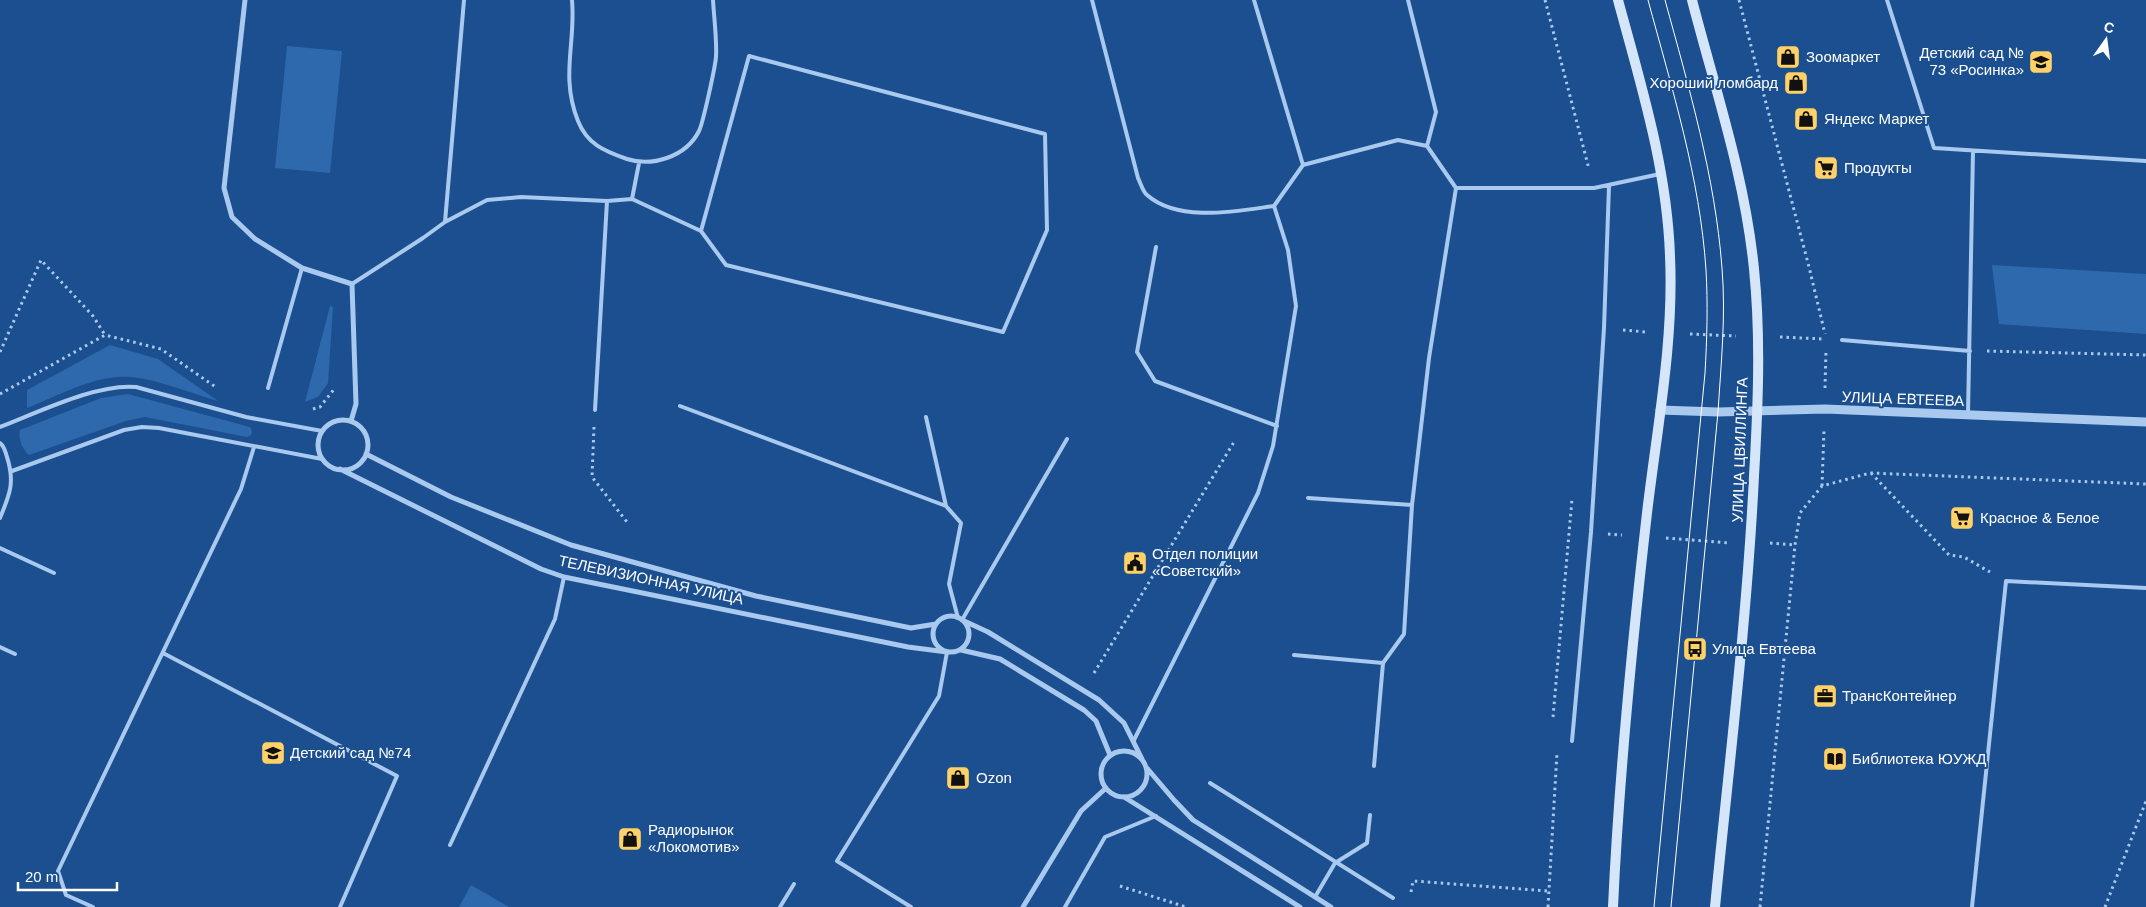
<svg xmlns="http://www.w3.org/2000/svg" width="2146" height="907" font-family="Helvetica,sans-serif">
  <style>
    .green { fill: #2e69ad }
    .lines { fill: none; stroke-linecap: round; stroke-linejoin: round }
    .path { stroke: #a9c9ee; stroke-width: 3; stroke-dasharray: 2.5 4; stroke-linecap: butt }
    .service { stroke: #a9c9ee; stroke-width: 4 }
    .minor { stroke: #a9c9ee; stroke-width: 5 }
    .tertiary { stroke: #a9c9ee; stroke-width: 9 }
    .secondary { stroke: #d6e6fa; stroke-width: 10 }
    .tram { stroke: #fff; stroke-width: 1 }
    .labels { text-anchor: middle; stroke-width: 4; stroke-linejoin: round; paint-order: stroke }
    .poi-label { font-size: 15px; fill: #fff; stroke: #1b4f8f; text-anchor: start }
    .street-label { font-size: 15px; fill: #fff; stroke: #1b4f8f }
  </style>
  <rect width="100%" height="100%" fill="#1b4f8f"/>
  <!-- green -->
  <path class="green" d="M287 46 342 51 330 173 275 168Z
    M1992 265 2146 274V334L1999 324Z
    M330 306 333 307 328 383 318 397 305 402Z
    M110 345 158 359 218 401C193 394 154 378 129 377 97 374 57 396 27 408V390Z
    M128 394 250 427 252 431 251 435 247 437 145 417 126 421 29 455C22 449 18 438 20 430L101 398Z
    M471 885 509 907H459Z"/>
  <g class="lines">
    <!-- path -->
    <path class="path" d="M1545 0 1589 169
      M1739 0 1809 267 1825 334
      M1623 330 1646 332
      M1690 334 1736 336
      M1780 337 1824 339
      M1987 351 2146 355
      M0 352 41 260 93 316 105 335
      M1825 388 1826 350
      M0 394 105 335 161 349 217 388
      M313 409 320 407 335 388
      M594 427 592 477 627 522
      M1871 473 1949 555 1964 557 1990 572
      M1822 486 1824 430
      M1608 534 1622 535
      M1666 538 1729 543
      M1770 543 1795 545
      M1094 673 1234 442
      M1553 717 1572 499
      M1120 886 1186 907
      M1411 892 1413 881 1548 891
      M1548 907 1557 753
      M1760 907 1795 545 1800 513 1822 486 1870 473 2146 484
      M2105 907 2146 801"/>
    <!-- service -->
    <path class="service" d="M572 0C576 43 560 76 578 121 587 144 604 151 627 159 652 167 686 157 699 131 703 123 715 68 716 57 717 39 714 18 713 0
      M1092 0 1138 178C1141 184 1143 192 1147 195 1179 223 1237 211 1274 206L1303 165 1398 140 1427 146
      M1254 0 1303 165
      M1887 0 1934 148 2146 161
      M1456 188H1594L1660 174
      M632 199 701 231 726 265 1003 332 1047 230 1045 134 749 56 701 231
      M607 201 632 199 639 163
      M445 222 487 200 521 197 607 201 595 410
      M1156 247 1137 352 1155 381 1277 426
      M352 284 423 238 445 222 464 0
      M1842 340 1970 351
      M268 388 302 268
      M680 406 946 506
      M1968 414 1973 151
      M926 417 946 506 961 523 949 584 958 618
      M0 427C37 413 97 383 136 387L246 417 322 431
      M0 443C5 447 5 451 7 457 15 482 10 494 0 518
      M12 471 124 430 142 427 159 428 322 459
      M1308 498 1412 505
      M0 548 54 573
      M962 620 1067 439
      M0 647 15 654
      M163 653 397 776 340 907
      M1294 655 1383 663 1404 634 1412 505 1429 358 1456 188 1427 146 1436 112 1408 0
      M1134 740 1258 493 1273 446 1296 306 1288 250 1274 206
      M1572 741 1591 532 1604 328 1609 186
      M1374 766 1383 663
      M1210 783 1393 898
      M450 845 555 619 564 577
      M1315 897 1335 863 1367 843 1370 815
      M93 907 66 895 58 871 241 489 254 447
      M780 907 794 884
      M911 907 837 861 939 696 947 652
      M1065 907 1105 837 1156 816
      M1972 907 2006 581 2146 588"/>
    <!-- minor -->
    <path class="minor" d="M245 0 224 188 232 217 255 239 302 268 352 284 356 404 351 421
      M318 445a25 25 0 1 1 50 0a25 25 0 1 1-50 0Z
      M366 454 451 497 571 545 756 596 911 628 936 624
      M340 469 541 569 564 577 908 647 947 652
      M933 634a18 18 0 1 1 36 0a18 18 0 1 1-36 0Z
      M962 620 988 632 1099 700 1124 723 1142 759
      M961 650 1000 659 1084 710 1096 721 1110 755
      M1101 774a23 23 0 1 1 46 0a23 23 0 1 1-46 0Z
      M1146 767 1174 800 1193 820 1331 907
      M1124 797 1300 907
      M1023 907 1081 811 1106 788"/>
    <!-- tertiary -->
    <path class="tertiary" d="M1660 410 1718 412 1825 409 2146 422"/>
    <!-- secondary -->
    <path class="secondary" d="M1692 0C1715 89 1745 177 1754 269 1761 338 1758 407 1754 476 1747 620 1729 764 1715 907
      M1613 907C1619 775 1632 644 1647 513 1657 428 1674 342 1670 256 1667 168 1641 85 1618 0"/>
    <!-- tram -->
    <path class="tram" d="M1648 0C1672 89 1700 178 1706 270 1708 304 1707 339 1705 373L1654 907
      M1665 0C1689 88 1715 176 1722 268 1726 316 1721 364 1718 412L1671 907"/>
  </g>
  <!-- icons -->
  <defs>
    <symbol id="shop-square" viewBox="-11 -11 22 22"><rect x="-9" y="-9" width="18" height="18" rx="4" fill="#ffd166" stroke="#1b4f8f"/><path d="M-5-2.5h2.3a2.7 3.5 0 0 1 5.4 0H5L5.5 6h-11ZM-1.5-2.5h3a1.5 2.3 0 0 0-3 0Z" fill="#111"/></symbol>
    <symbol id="school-square" viewBox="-11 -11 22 22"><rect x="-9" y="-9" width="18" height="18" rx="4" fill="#ffd166" stroke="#1b4f8f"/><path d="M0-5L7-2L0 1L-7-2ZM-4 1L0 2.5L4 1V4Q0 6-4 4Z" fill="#111"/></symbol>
    <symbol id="supermarket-square" viewBox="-11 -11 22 22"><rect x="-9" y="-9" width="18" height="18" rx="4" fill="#ffd166" stroke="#1b4f8f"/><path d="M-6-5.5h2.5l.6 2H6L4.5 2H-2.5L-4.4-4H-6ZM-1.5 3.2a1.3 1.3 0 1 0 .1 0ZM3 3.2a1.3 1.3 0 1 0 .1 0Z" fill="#111"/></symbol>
    <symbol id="civic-square" viewBox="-11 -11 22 22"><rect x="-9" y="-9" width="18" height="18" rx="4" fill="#ffd166" stroke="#1b4f8f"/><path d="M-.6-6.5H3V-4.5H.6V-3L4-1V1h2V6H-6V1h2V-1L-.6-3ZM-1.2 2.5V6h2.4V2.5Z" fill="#111"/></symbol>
    <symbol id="bus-square" viewBox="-11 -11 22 22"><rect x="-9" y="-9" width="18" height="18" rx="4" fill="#ffd166" stroke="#1b4f8f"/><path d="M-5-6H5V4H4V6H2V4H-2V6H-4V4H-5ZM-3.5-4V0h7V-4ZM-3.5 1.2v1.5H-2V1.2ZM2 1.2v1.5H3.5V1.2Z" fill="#111"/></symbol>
    <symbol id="office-square" viewBox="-11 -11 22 22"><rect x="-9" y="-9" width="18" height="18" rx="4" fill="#ffd166" stroke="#1b4f8f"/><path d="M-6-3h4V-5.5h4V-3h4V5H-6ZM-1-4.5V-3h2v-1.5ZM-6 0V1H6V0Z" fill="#111"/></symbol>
    <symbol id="library-square" viewBox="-11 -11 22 22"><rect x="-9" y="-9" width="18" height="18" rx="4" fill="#ffd166" stroke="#1b4f8f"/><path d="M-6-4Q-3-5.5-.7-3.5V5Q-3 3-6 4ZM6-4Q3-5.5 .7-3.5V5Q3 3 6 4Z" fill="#111"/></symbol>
  </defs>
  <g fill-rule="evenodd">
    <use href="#shop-square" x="1774" y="43" width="28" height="28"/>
    <use href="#school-square" x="2027" y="48" width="28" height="28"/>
    <use href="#shop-square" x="1782" y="69" width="28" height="28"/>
    <use href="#shop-square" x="1792" y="105" width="28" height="28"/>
    <use href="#supermarket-square" x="1812" y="154" width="28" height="28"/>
    <use href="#supermarket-square" x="1948" y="504" width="28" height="28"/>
    <use href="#civic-square" x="1121" y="549" width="28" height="28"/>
    <use href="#bus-square" x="1681" y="635" width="28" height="28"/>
    <use href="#office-square" x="1811" y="682" width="28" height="28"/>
    <use href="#school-square" x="259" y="739" width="28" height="28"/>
    <use href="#library-square" x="1821" y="745" width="28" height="28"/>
    <use href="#shop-square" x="944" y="764" width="28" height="28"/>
    <use href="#shop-square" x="616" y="825" width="28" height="28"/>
  </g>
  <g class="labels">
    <!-- poi labels -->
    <g class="poi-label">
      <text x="2024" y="58" text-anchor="end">Детский сад №<tspan x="2024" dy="17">73 «Росинка»</tspan></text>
      <text x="1806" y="62">Зоомаркет</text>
      <text x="1778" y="88" text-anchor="end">Хороший ломбард</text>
      <text x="1824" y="124">Яндекс Маркет</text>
      <text x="1844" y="173">Продукты</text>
      <text x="1980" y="523">Красное &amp; Белое</text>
      <text x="1152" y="559">Отдел полиции<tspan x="1152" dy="17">«Советский»</tspan></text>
      <text x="1712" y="654">Улица Евтеева</text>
      <text x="1842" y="701">ТрансКонтейнер</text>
      <text x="290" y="758">Детский сад №74</text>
      <text x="1852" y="764">Библиотека ЮУЖД</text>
      <text x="976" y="783">Ozon</text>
      <text x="648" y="835">Радиорынок<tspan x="648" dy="17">«Локомотив»</tspan></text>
    </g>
    <!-- street labels -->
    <g class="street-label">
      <text transform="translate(1903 399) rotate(2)" y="5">УЛИЦА ЕВТЕЕВА</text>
      <text transform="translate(1740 450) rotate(-88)" y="5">УЛИЦА ЦВИЛЛИНГА</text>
      <text transform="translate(651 580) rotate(12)" y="5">ТЕЛЕВИЗИОННАЯ УЛИЦА</text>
    </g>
  </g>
  <!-- north arrow -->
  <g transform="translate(2106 40) rotate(14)" stroke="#1b4f8f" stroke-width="4" paint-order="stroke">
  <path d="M0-4L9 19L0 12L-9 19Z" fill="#ffffff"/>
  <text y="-8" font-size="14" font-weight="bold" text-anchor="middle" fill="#ffffff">С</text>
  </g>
  <!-- scale -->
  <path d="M18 882v8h99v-8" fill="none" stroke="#ffffff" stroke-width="2.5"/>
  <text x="25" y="882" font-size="15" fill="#ffffff" stroke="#1b4f8f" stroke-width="4" paint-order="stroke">20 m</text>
</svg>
